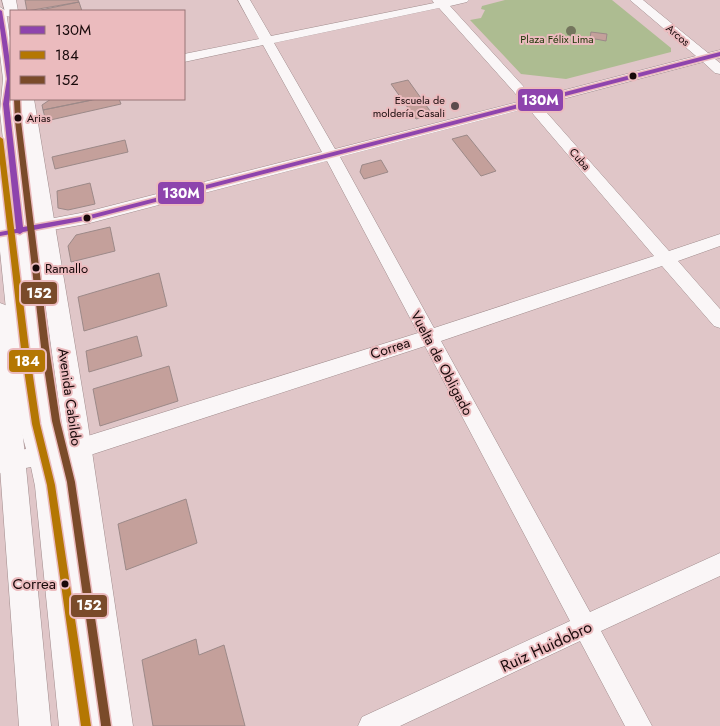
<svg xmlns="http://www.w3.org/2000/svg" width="720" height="726" font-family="Jost,sans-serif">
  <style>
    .green { fill: #adbc91 }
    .building { fill: #c4a09b; stroke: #9c8988 }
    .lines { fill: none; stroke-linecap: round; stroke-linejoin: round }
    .minor-casing { stroke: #a08c8d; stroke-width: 1 }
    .major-casing { stroke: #a08c8d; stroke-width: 1 }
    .minor { fill: #faf6f7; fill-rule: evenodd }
    .major { fill: #faf6f7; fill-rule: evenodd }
    .bus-1-casing { stroke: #ebbbbe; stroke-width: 3 }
    .bus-2-casing { stroke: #ebbbbe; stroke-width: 3 }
    .bus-3-casing { stroke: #ebbbbe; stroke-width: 3 }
    .bus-1 { fill: #8e44ad; fill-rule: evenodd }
    .bus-2 { fill: #b47703; fill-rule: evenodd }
    .bus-3 { fill: #7a4b2a; fill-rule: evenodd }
    .tree { fill: #74755d }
    .bus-dot { fill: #18090a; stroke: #ebbbbe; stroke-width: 2 }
    .poi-dot { fill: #5e4b4c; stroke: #ebbbbe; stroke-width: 2 }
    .labels { text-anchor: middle; stroke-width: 4; stroke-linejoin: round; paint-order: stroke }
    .far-street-label { font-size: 11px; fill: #18090a; stroke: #ebbbbe }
    .far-park-label { font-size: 11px; fill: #1b3305; stroke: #ebbbbe }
    .far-poi-label { font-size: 11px; fill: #18090a; stroke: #ebbbbe; text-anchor: end }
    .far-bus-label { font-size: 11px; fill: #18090a; stroke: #ebbbbe; text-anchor: start }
    .bus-label { font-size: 13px; fill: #18090a; stroke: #ebbbbe; text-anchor: start }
    .street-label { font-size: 14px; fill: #18090a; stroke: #ebbbbe }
    .near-bus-label { font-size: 15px; fill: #18090a; stroke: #ebbbbe; text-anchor: end }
    .near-street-label { font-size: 16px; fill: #18090a; stroke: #ebbbbe }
    .line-badge { stroke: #ebbbbe; stroke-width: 2 }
    .badge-label { font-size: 14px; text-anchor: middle; font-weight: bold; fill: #fff }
  </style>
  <rect width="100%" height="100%" fill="#e0c6c8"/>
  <!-- green -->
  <path class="green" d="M505 0H612L671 48V52L566 79 521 74 470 20 481 18 485 10 481 9 482 6Z"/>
  <!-- building -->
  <path class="building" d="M25 0H78L79 2 27 11Z
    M79 2 82 11H36Z
    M591 32 607 34 606 41 590 38Z
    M408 80 433 115 416 119 391 84Z
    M51 99H92V100L43 110 42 105Z
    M97 99H119L121 104 46 121 43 110Z
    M467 135 496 171 481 176 452 139Z
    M125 140 128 152 55 169 52 157Z
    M381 160 388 172 364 179 360 172 362 165Z
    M90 183 95 204 68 210 58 208 57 191Z
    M110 227 115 251 71 262 68 246 76 235Z
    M159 273 167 306 84 331 78 297Z
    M137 336 142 356 89 372 86 351Z
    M169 366 178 401 100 426 93 389Z
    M186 499 197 543 126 570 118 524Z
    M196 639 199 655 224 645 245 726H153L142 660Z"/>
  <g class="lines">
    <defs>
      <path id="minor" d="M238 0H250L271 36 434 3 432 0H469L467 2 450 6 534 98 696 56 630 0H643L708 53 720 50V58L715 59 720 63V74L715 73 703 62 540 105 669 251 720 234V246L678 261 720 309V328L714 326 662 266 441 341 590 612 720 553V576L601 631 652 726H625L580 641 400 726H358L362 717 570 621 425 346 78 459 66 461 72 483 109 726H59L35 486 31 467 0 473V453L26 449 17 416 0 251V173L7 177 0 112 3 79 0 54V7L6 11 11 45V99H14L28 223 86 212 322 152 263 45 184 62V54L259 39ZM439 8 522 101 335 149 274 43ZM528 108 654 256 434 328 340 157ZM327 161 418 333 78 439 61 442C44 375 38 303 30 234L86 224Z"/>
      <path id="major" d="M2 0H16L18 11H11V17L6 16Z
        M17 99H34L87 418 133 726H101L61 418Z
        M0 303 8 306 11 312 51 726H19L0 468Z"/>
    </defs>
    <!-- minor casing -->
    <use href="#minor" class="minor-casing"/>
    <!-- major casing -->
    <use href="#major" class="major-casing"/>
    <!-- minor -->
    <use href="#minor" class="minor"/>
    <!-- major -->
    <use href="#major" class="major"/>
    <defs>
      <path id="bus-1" d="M0 10 2 11C7 43 14 72 9 104L23 227 86 216 720 52V56L86 220 23 232 20 234 17 233 0 236V232L16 229 3 104 7 79 0 28Z"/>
      <path id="bus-2" d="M0 137 3 139 29 349 40 424 55 485 91 726H81L47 485 32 424 21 349 0 164Z"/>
      <path id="bus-3" d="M14 99H20L21 121 49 347 60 421 75 482 111 726H101V725L67 482 52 421 41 347 15 121Z"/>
    </defs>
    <!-- bus-1 casing -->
    <use href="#bus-1" class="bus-1-casing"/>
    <!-- bus-2 casing -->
    <use href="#bus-2" class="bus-2-casing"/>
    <!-- bus-3 casing -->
    <use href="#bus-3" class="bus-3-casing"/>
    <!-- bus-1 -->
    <use href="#bus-1" class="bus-1"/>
    <!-- bus-2 -->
    <use href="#bus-2" class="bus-2"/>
    <!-- bus-3 -->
    <use href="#bus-3" class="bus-3"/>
  </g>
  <!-- trees -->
  <circle class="tree" cx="571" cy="31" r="5"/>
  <!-- markers -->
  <g class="bus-dot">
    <circle cx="633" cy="76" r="4.5"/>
    <circle cx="18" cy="118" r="4.5"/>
    <circle cx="87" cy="218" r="4.5"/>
    <circle cx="36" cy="268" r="4.5"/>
    <circle cx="65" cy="584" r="4.5"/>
  </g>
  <circle class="poi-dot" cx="455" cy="106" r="5"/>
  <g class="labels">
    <!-- far-street labels -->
    <g class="far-street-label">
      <text transform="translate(678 35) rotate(40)" y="4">Arcos</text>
      <text transform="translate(580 159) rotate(49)" y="4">Cuba</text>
    </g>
    <!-- far-park labels -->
    <g class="far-park-label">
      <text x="557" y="43">Plaza Félix Lima</text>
    </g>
    <!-- far-poi labels -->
    <g class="far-poi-label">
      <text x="445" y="104">Escuela de<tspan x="445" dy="13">moldería Casali</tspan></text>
    </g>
    <!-- far-bus labels -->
    <g class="far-bus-label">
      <text x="27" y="122">Arias</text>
    </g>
    <!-- bus labels -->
    <g class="bus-label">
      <text x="45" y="273">Ramallo</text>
    </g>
    <!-- street labels -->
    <g class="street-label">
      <text transform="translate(390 348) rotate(-18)" y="5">Correa</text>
      <text transform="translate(442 363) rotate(62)" y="5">Vuelta de Obligado</text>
      <text transform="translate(70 397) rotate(82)" y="5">Avenida Cabildo</text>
    </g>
    <!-- near-bus labels -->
    <g class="near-bus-label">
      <text x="56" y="589">Correa</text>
    </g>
    <!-- near-street labels -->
    <g class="near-street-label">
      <text transform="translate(546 646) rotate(-25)" y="6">Ruiz Huidobro</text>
    </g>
  </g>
  <g class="line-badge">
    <rect x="517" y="88" width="47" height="24" rx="5" fill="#8e44ad"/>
    <rect x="157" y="181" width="48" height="24" rx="5" fill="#8e44ad"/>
    <rect x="20" y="281" width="38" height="24" rx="5" fill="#7a4b2a"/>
    <rect x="8" y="349" width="38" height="24" rx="5" fill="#b47703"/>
    <rect x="70" y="594" width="38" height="24" rx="5" fill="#7a4b2a"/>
  </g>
  <g class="badge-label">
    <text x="540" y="105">130M</text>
    <text x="181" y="198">130M</text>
    <text x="39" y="298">152</text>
    <text x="27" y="366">184</text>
    <text x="89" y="610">152</text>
  </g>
  <!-- legend -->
  <rect x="10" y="10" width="175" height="90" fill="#ebbbbe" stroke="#977476"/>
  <rect x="20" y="26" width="25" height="8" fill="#8e44ad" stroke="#977476"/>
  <text x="55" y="35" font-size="15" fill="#18090a">130M</text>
  <rect x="20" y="51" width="25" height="8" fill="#b47703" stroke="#977476"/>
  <text x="55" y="60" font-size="15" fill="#18090a">184</text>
  <rect x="20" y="76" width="25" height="8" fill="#7a4b2a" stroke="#977476"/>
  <text x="55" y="85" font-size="15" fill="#18090a">152</text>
</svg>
